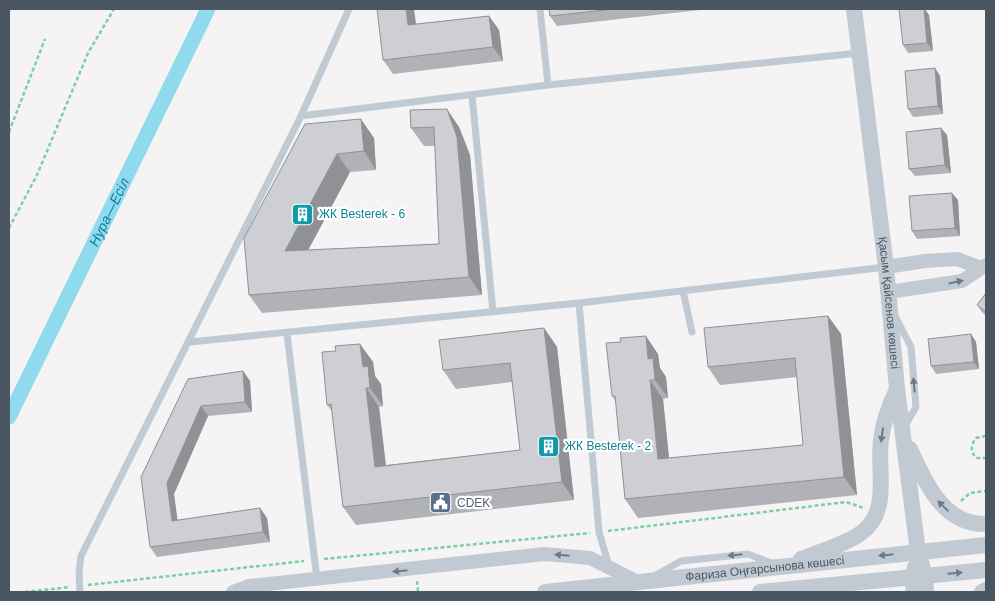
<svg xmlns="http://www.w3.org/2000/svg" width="995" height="601" font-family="Arial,sans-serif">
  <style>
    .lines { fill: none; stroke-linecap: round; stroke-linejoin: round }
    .canal { stroke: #90daee; stroke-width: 15 }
    .path { stroke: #7ad0a6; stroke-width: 2.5; stroke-dasharray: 4 2.5; stroke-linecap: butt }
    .service { stroke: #c1cad2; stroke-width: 7 }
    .minor { stroke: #c1cad2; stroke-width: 14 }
    .tertiary { stroke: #c1cad2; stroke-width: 16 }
    .wall { fill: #b0b2b7 }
    .shaded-wall { fill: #909195 }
    .building { fill: #cdcfd5; stroke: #909195 }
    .oneway { fill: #6e7983 }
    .labels { text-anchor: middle; stroke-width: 4.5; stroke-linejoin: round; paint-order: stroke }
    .culture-label { font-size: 12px; fill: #0d838f; stroke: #fff; text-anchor: start }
    .street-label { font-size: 12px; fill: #4a5661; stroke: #fff }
    .service-label { font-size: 12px; fill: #4e5e75; stroke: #fff; text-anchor: start }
    .water-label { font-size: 14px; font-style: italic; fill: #0c7c9b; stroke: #fff }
  </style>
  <rect width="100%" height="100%" fill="#f5f3f3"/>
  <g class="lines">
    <!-- canal -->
    <path class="canal" id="s1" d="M9 417 208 9"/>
    <!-- path -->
    <path class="path" d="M9 132 45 39
      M9 228 37 175 88 53 114 9
      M986 436 976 438C971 445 970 451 976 458H986
      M961 501 970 493 986 491
      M608 531 846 502 864 508
      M324 559 590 533
      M417 581 418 592
      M88 585 304 561
      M25 592 70 587"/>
    <!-- service -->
    <path class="service" d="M540 9 548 85
      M472 95 493 312
      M301 116 548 85 859 53
      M683 291 692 332
      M895 316 911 347 916 407 905 426
      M287 334 317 579
      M190 342 579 303
      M609 566 599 532 579 303 886 267
      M656 575 681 561 748 554 774 564
      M80 592 79 573 81 556 301 116 349 9"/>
    <!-- minor -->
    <path class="minor" d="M886 267 925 261 957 259 981 268
      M889 292 962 281 986 265
      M233 592 249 586 545 554 590 558 638 582"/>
    <!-- tertiary -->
    <g class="tertiary">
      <path id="s2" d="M854 9 886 267 897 389 918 552 925 576 926 592"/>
      <path d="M910 449C926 483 943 525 986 524"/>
      <path d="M801 559C821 551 844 545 861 533 891 512 877 471 881 440 883 421 889 406 897 389"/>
      <path id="s3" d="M545 592 986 545"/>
      <path d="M760 592 986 570"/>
      <path d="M914 592 912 577 915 567"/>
      <path d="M982 592 986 590"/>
    </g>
  </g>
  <!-- wall -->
  <path class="wall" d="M549 9H709L557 26 550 16Z
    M929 15 933 51 908 53 903 45Z
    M489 16 499 30 503 61 393 74 383 60 416 24Z
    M935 68 940 76 943 114 913 117 908 109Z
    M410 110 459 127 470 155 482 295 262 313 249 295 305 124 374 138 376 170 350 172 308 250 439 244 435 146H424L411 128Z
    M947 135 951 173 915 176 909 169Z
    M952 193 958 200 960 236 917 239 912 231Z
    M986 293V316L982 312 977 305Z
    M828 316 841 334 857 495 638 518 625 499 616 402 612 396 658 354 660 368 666 377 668 398 663 399 669 458 803 445 797 377 720 385 708 367Z
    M544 328 557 347 574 500 356 525 343 507 332 411 327 405 336 351 360 344 373 362 375 376 381 384 383 406 379 407 386 465 520 450 512 382 456 389 443 370Z
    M971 334 976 342 979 369 936 374 931 366Z
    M243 371 250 381 252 412 208 416 174 494 177 520 260 508 267 518 270 542 157 557 150 547 188 379Z"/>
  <!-- shaded-wall -->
  <path class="shaded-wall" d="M406 9H414L418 39 408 25Z
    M924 9H925L929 15 933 51 927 43Z
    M489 16 499 30 503 61 493 47Z
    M935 68 940 76 943 114 938 106Z
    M447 109 459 127 470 155 482 295 469 277Z
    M361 119 374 138 376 170 364 151Z
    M941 128 947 135 951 173 945 165Z
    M337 154 350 172 298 269 285 251Z
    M952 193 958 200 960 236 955 228Z
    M828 316 841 334 857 495 844 477Z
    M544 328 557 347 574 500 562 482Z
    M971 334 976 342 979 369 974 362Z
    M646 336 658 354 660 368 666 377 668 398 655 380 648 359Z
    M360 344 373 362 375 376 381 384 383 406 370 388 363 367Z
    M243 371 250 381 252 412 245 402Z
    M650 380 663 399 671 478 658 459Z
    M366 388 379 407 388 485 375 467Z
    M201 406 208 416 174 494 179 531 172 521 167 483Z
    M260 508 267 518 270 542 263 532Z"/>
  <!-- building -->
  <path class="building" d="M377 9H406L408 25 489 16 493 47 383 60Z
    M549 9H614L550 16Z
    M899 9H924L927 43 903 45Z
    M935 68 938 106 908 109 905 71Z
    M447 109 457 137 469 277 249 295 244 238 305 124 361 119 364 151 337 154 285 251 439 244 434 127 411 128 410 110Z
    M941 128 945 165 909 169 906 132Z
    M952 193 955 228 912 231 909 196Z
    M986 293V312L977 305Z
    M828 316 844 477 625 499 615 396H612L606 343 621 342 620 338 646 336 648 359 653 358 655 380H650L658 459 803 445 795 358 708 367 704 328Z
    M544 328 562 482 343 507 331 404 327 405 322 352 336 351 335 346 360 344 363 367 368 366 370 388H366L375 467 520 450 510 363 443 370 439 340Z
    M971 334 974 362 931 366 928 339Z
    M243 371 245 402 201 406 167 483 172 521 260 508 263 532 150 547 141 477 188 379Z"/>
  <!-- one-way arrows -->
  <defs><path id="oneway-solid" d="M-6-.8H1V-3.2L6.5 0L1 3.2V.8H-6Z" transform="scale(1.25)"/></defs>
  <g class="oneway">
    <use href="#oneway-solid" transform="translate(956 282) rotate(-12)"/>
    <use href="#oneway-solid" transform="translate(914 385) rotate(-95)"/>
    <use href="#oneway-solid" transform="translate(882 435) rotate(98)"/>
    <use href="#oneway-solid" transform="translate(943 506) rotate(-135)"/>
    <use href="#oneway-solid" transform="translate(562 555) rotate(-175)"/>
    <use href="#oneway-solid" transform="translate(735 555) rotate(174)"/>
    <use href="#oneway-solid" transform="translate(886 555) rotate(174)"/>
    <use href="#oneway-solid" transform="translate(400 571) rotate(174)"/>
    <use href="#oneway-solid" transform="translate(955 573) rotate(-5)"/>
  </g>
  <!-- icons -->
  <defs>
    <symbol id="building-square" viewBox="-11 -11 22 22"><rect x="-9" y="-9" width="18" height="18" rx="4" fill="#0f9aa8" stroke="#fff"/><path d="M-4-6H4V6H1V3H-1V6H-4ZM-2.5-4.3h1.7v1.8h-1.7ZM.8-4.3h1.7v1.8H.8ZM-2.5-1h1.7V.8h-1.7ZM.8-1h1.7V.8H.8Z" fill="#fff"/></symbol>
    <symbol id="civic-square" viewBox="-11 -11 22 22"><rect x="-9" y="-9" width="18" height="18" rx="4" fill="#5c6f8a" stroke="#fff"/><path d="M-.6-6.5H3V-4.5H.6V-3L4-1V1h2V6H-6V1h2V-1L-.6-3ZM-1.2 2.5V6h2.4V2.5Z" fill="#fff"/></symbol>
  </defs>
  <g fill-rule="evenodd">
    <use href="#building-square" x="290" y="202" width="25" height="25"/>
    <use href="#building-square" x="536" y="434" width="25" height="25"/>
    <use href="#civic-square" x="428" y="490" width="25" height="25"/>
  </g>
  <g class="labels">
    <!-- culture labels -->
    <g class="culture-label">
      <text x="319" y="218">ЖК Besterek - 6</text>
      <text x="565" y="450">ЖК Besterek - 2</text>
    </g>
    <!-- street labels -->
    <g class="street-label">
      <text dy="4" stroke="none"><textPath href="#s2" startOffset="296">Қасым Қайсенов көшесі</textPath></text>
      <text dy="4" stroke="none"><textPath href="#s3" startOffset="221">Фариза Оңғарсынова көшесі</textPath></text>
    </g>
    <!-- service labels -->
    <g class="service-label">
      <text x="457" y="507">CDEK</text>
    </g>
    <!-- water labels -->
    <g class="water-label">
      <text dy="5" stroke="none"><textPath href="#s1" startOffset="228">Нура—Есіл</textPath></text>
    </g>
  </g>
  <!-- border -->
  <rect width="995" height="601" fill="none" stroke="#4a5661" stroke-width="20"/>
</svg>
